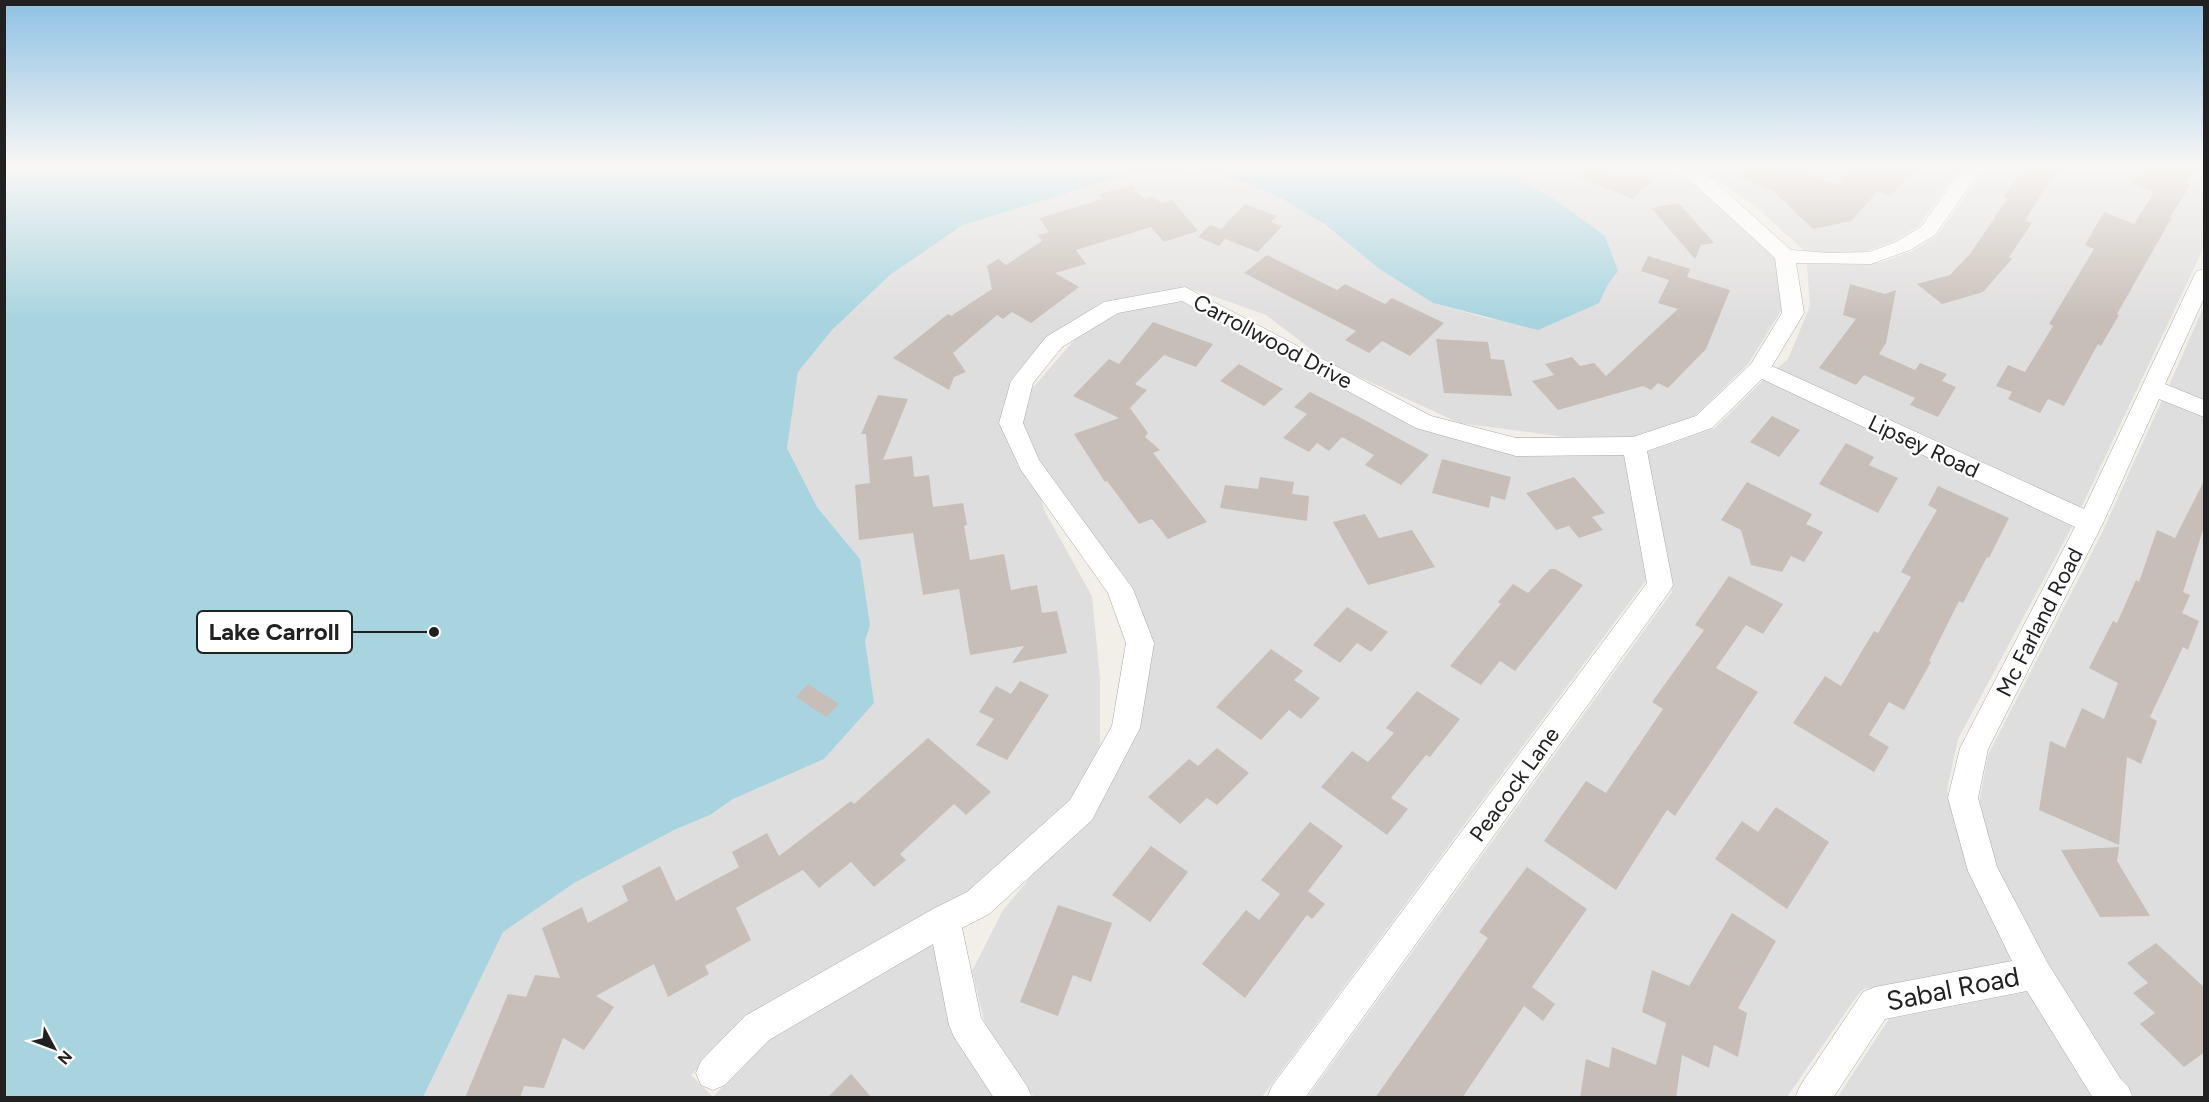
<svg xmlns="http://www.w3.org/2000/svg" width="2209" height="1102" font-family="Figtree,sans-serif">
  <style>
    .residential { fill: #dfdede }
    .water { fill: #a8d4df }
    .building { fill: #c7beb7 }
    .lines { fill: none; stroke-linecap: round; stroke-linejoin: round }
    .street-casing { stroke: #a8a8a8; stroke-width: 1 }
    .street { fill: #fff; fill-rule: evenodd }
    .labels { text-anchor: middle; stroke-width: 4.5; stroke-linejoin: round; paint-order: stroke }
    .street-label { font-size: 22px; fill: #212121; stroke: #fff }
    .near-street-label { font-size: 27px; fill: #212121; stroke: #fff }
    .leader { fill: none; stroke: #212121; stroke-width: 2 }
    .callout-dot { fill: #212121; stroke: #fff; stroke-width: 2 }
    .callout { fill: #fff; stroke: #212121; stroke-width: 2 }
    .callout-label { font-size: 24px; text-anchor: middle; font-weight: bold; fill: #212121 }
  </style>
  <rect width="100%" height="100%" fill="#f2eee8"/>
  <!-- residential -->
  <path class="residential" d="M1496 165H1660L1690 178 1775 256 1782 309 1748 364 1695 416 1629 438 1581 439 1459 423 1329 363 1266 315 1202 292 1181 288 1104 302 1045 339 1013 377 1001 424 1018 466 1041 497 1044 510 1092 596 1100 679V746L1070 802 969 892 749 1015 691 1075 713 1097 766 1040 934 943 996 1097 423 1098 446 1029 509 906 568 874 710 815 801 752 860 559 817 507 786 446 798 372 832 330 890 275 963 225 1009 209 1134 169 1217 168 1282 197 1319 221 1378 268 1433 303 1490 319 1545 325 1607 239 1550 196Z
    M1718 165H1962L1918 227 1894 241 1864 252 1825 253 1806 252 1750 202 1708 176Z
    M1987 165H2204V247L2080 510 1775 370 1788 359 1810 306 1807 264 1880 263 1912 251 1937 236Z
    M1184 301 1422 429 1624 454 1646 580 1262 1097H1034L986 1028 972 971 1003 910 1038 868 1092 819 1139 731 1152 646 1131 585 1039 462 1023 423 1031 390 1075 339 1117 312Z
    M2204 306V403L2168 388Z
    M1764 379 2074 523 1958 739 1947 790 1967 867 2013 961 1864 989 1859 993 1787 1097 1307 1098 1672 592 1647 452 1715 428Z
    M2163 398 2204 415V1097H2135L2122 1086 2050 972 1999 873 1979 803 1988 755 2101 535Z
    M2031 991 2098 1098H1837L1889 1019Z"/>
  <!-- water -->
  <path class="water" d="M5 165H1496L1550 196 1605 236 1618 271 1608 284 1599 303 1538 330 1433 303 1378 268 1324 224 1279 197 1223 174 1192 168 1129 174 963 225 890 275 832 330 798 372 787 448 817 507 860 559 870 625 865 641 874 703 824 759 733 799 710 815 674 830 574 883 503 932 423 1097 5 1098Z"/>
  <!-- building -->
  <path class="building" d="M1592 165 1624 178 1631 172 1652 181 1632 199 1579 177Z
    M1750 165H1788L1837 185 1855 165H1917L1891 196 1878 191 1851 221 1813 229 1773 191 1739 176Z
    M2027 165H2059L2025 221 2032 223 2009 257 2012 259 1983 292 1942 304 1917 284 1950 275 1970 254 2008 198 2004 196Z
    M2144 165H2196L2186 183 2191 184 2170 217H2172L2117 314 2119 315 2101 346 2098 344 2064 406 2048 399 2040 413 2008 399 2012 392 1996 386 2008 365 2025 372 2053 326 2049 324 2094 249 2085 245 2104 212 2134 224 2154 192 2132 183Z
    M1132 185 1144 199 1154 196 1161 203 1172 200 1198 231 1164 242 1151 227 1076 250 1086 264 1055 273 1079 287 1031 323 1012 312 1003 319 997 315 953 353 966 372 954 377 949 390 893 358 948 314 951 316 992 289 987 266 998 259 1006 265 1042 241 1038 235 1049 232 1039 218 1103 199 1099 194Z
    M1679 203 1714 243 1701 245 1695 259 1651 208Z
    M1245 204 1277 216 1271 222 1282 226 1258 252 1225 239 1219 246 1198 237 1210 225 1221 229Z
    M1267 255 1337 290 1345 284 1385 304 1392 298 1444 323 1410 356 1382 341 1369 353 1345 340 1356 331 1244 273Z
    M1648 256 1690 269 1687 277 1730 290 1706 349 1668 388 1658 383 1651 390 1643 386 1558 410 1532 381 1554 375 1545 364 1572 357 1580 366 1594 363 1606 376 1678 309 1658 303 1669 280 1641 271Z
    M1850 284 1885 294 1896 290 1886 343 1879 354 1915 370 1920 363 1947 374 1942 381 1956 387 1938 417 1910 405 1915 398 1864 375 1856 385 1819 368 1856 319 1843 315Z
    M1153 322 1213 344 1196 367 1164 355 1135 384 1147 390 1130 408 1148 433 1145 437 1160 450 1153 453 1207 522 1168 539 1152 519 1139 524 1107 481 1105 482 1074 434 1119 418 1073 396 1109 359 1119 364Z
    M1436 339 1488 342 1491 359 1504 360 1512 396 1444 393Z
    M1239 364 1283 389 1264 406 1220 381Z
    M1310 392 1361 418 1429 455 1401 485 1365 465 1374 455 1342 437 1329 451 1317 443 1309 452 1283 438 1307 414 1294 407Z
    M878 395 908 399 883 460 912 456 914 477 929 475 933 507 963 503 967 525 964 526 970 560 1004 554 1011 590 1037 585 1042 613 1057 611 1067 653 1012 663 1024 646 970 655 959 589 923 595 913 533 859 540 855 485 870 483 866 434H861Z
    M1772 416 1800 430 1779 457 1750 442Z
    M1846 443 1874 457 1869 465 1898 478 1878 513 1819 484Z
    M1442 459 1511 477 1505 500 1491 496 1489 508 1432 493Z
    M1260 477 1294 482 1292 494 1309 496 1307 521 1220 508 1225 485 1258 489Z
    M1574 477 1605 513 1592 517 1603 530 1579 538 1569 526 1556 530 1526 493Z
    M2205 479V524L2183 592 2190 595 2182 613 2199 621 2188 650 2183 647 2150 717 2157 721 2141 764 2127 757 2119 845 2039 810 2050 741 2065 748 2082 708 2104 719 2118 683 2089 668 2113 621 2117 623 2136 580 2139 582 2157 530 2175 538Z
    M1747 482 1812 514 1806 524 1823 532 1804 562 1791 556 1782 572 1751 565 1741 530 1721 520Z
    M1938 486 2009 518 1989 558 1987 557 1963 603 1959 601 1929 661 1931 662 1904 710 1889 702 1869 735 1889 747 1874 772 1793 723 1825 676 1841 686 1874 631 1878 633 1911 577 1901 572 1937 510 1928 505Z
    M1365 514 1379 538 1412 530 1435 567 1368 585 1333 522Z
    M1550 569H1555L1583 585 1515 671 1500 661 1481 685 1450 666 1501 604 1498 602 1513 584 1528 593Z
    M1729 576 1783 604 1763 634 1746 625 1716 668 1758 692 1675 816 1667 810 1616 890 1544 841 1586 781 1606 793 1663 709 1652 702 1704 630 1695 625Z
    M1347 607 1388 632 1371 652 1357 643 1340 663 1313 645Z
    M1271 649 1303 671 1294 680 1320 698 1301 719 1289 710 1261 740 1216 707Z
    M1020 681 1049 695 1007 760 976 745 994 719 979 712 996 686 1011 694Z
    M808 684 839 704 826 717 796 697Z
    M1417 691 1460 719 1430 757 1426 755 1391 798 1408 809 1387 835 1321 787 1352 751 1368 762 1394 733 1386 728Z
    M928 738 991 792 966 815 954 804 900 854 906 860 874 887 851 862 819 888 803 870 736 908 751 940 705 966 709 974 668 997 654 964 596 996 614 1007 584 1050 563 1038 544 1088 524 1086 520 1098H465L508 994 526 997 535 975 560 978 542 928 582 907 588 923 628 901 622 886 660 866 676 901 739 867 732 852 767 833 779 856 851 801 854 804Z
    M1217 748 1249 773 1217 805 1207 798 1180 824 1148 797 1189 759 1198 766Z
    M1776 807 1829 842 1787 909 1715 859 1742 821 1758 832Z
    M1310 822 1343 846 1308 891 1325 904 1312 919 1307 915 1245 998 1202 964 1246 910 1259 920 1280 894 1261 880Z
    M1151 846 1188 872 1150 922 1112 895Z
    M2119 847 2117 861 2150 916 2100 917 2061 850Z
    M1527 867 1587 909 1532 987 1555 1004 1543 1021 1524 1006 1462 1098H1375L1488 938 1479 932Z
    M1058 905 1112 923 1091 982 1073 975 1058 1016 1020 1002Z
    M1732 913 1776 941 1738 1008 1747 1013 1738 1057 1714 1045 1709 1068 1682 1055 1676 1098H1580L1586 1059 1609 1068 1612 1047 1656 1065 1666 1023 1642 1012 1652 970 1689 986Z
    M2156 943 2205 988V1052L2184 1067 2140 1024 2155 1013 2133 993 2148 983 2127 963Z
    M851 1074 872 1098H827Z"/>
  <g class="lines">
    <defs>
      <path id="street" d="M1664 165H1690L1703 171 1791 250 1829 253 1869 252 1896 242 1921 227 1965 165H1984L1935 235 1910 250 1871 264 1796 263 1804 313 1772 366 2084 509 2194 276 2197 271 2204 269V298L2165 384 2204 400V417L2159 399 2103 523 1988 749 1978 798 1997 867 2047 962 2120 1078 2128 1086 2133 1098H2093L2027 991 1885 1019 1833 1098H1795L1800 1086 1863 992 1875 987 2012 961 1968 871 1948 798 1960 748 2075 527 1762 379 1712 428 1647 451 1673 585 1669 592 1305 1098H1267L1272 1086 1647 583 1624 455 1516 456 1416 428 1182 301 1118 313 1062 347 1033 383 1023 423 1039 460 1133 589 1154 643 1140 728 1092 820 989 914 962 928 981 1018 1027 1086 1032 1098H994L954 1037 949 1025 933 944 769 1040 725 1085 713 1090 701 1085 696 1073 701 1061 745 1016 933 909 967 892 1070 800 1112 726 1126 643 1108 593 1021 470 999 423 1011 381 1046 337 1104 302 1185 287 1431 416 1516 438 1633 437 1696 416 1751 364 1782 313 1775 258 1689 179 1666 169Z"/>
    </defs>
    <!-- street casing -->
    <use href="#street" class="street-casing"/>
    <!-- street -->
    <use href="#street" class="street"/>
  </g>
  <!-- sky -->
  <linearGradient id="sky" x2="0" y2="1"><stop stop-color="#8ec1e4"/><stop offset="0.52" stop-color="#f9f7f5"/><stop offset="1" stop-color="#f9f7f5" stop-opacity="0"/></linearGradient>
  <rect width="2209" height="320" fill="url(#sky)"/>
  <g class="labels">
    <!-- street labels -->
    <g class="street-label">
      <text transform="translate(1273 341) rotate(28)" y="8">Carrollwood Drive</text>
      <text transform="translate(1924 446) rotate(25)" y="8">Lipsey Road</text>
      <text transform="translate(2039 622) rotate(-63)" y="8">Mc Farland Road</text>
      <text transform="translate(1514 784) rotate(-54)" y="8">Peacock Lane</text>
    </g>
    <!-- near-street labels -->
    <g class="near-street-label">
      <text transform="translate(1953 989) rotate(-11)" y="9">Sabal Road</text>
    </g>
  </g>
  <!-- callouts -->
  <path class="leader" d="M434 632L352 632"/>
  <circle class="callout-dot" cx="434" cy="632" r="6"/>
  <rect class="callout" x="197" y="611" width="155" height="42" rx="6"/>
  <g class="callout-label">
    <text x="274" y="640">Lake Carroll</text>
  </g>
  <!-- border -->
  <rect width="2209" height="1102" fill="none" stroke="#212121" stroke-width="12"/>
  <!-- north arrow -->
  <g transform="translate(54 1048) rotate(131)" stroke="#ffffff" stroke-width="4.5" paint-order="stroke">
  <path d="M0-4.5L10 22L0 15L-10 22Z" fill="#212121"/>
  <text y="-9" font-size="16" font-weight="bold" text-anchor="middle" fill="#212121">N</text>
  </g>
</svg>
